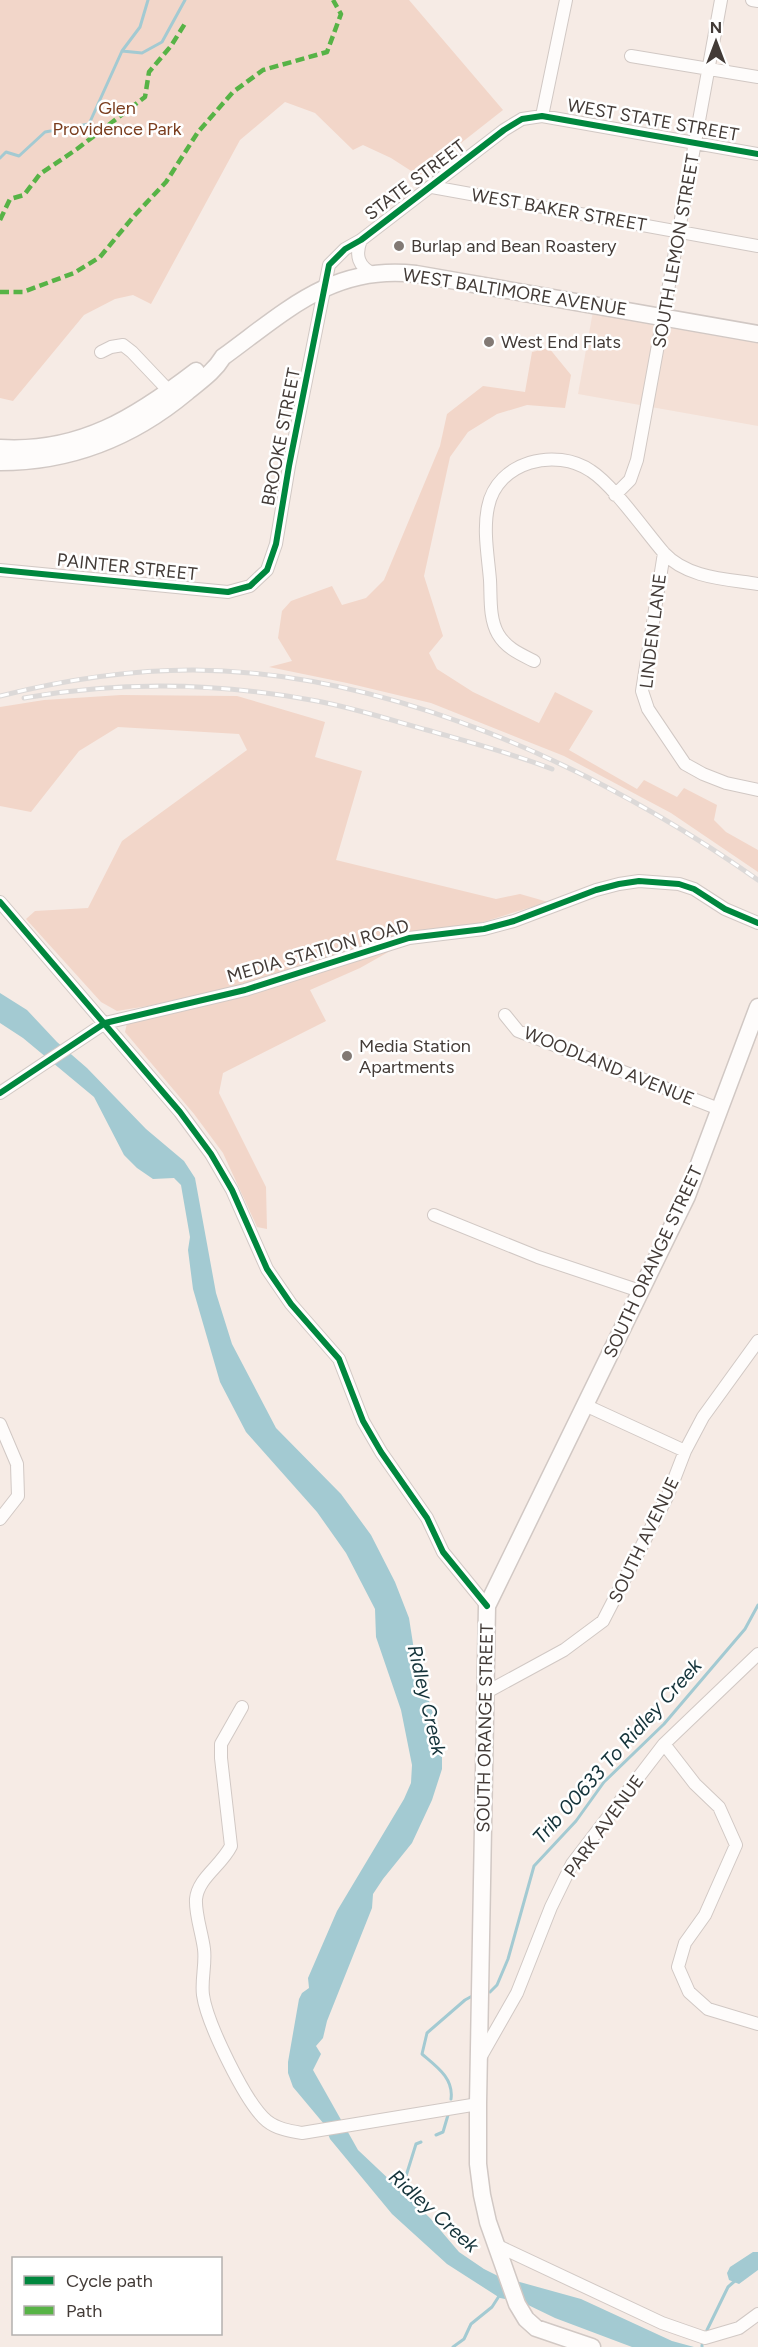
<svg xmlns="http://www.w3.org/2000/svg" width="758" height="2347" font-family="Figtree,sans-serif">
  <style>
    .built { fill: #f4e0d6 }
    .green { fill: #f2d6c9 }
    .water { fill: #a3cad2 }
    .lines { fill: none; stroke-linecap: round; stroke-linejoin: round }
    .stream { stroke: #a3cad2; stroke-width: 3 }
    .minor-casing { stroke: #d1c8c4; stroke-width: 14 }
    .major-casing { stroke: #d1c8c4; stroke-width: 19 }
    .minor { stroke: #fefcfb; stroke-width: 12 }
    .major { stroke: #fefcfb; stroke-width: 16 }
    .rail-casing { stroke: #dcd9d8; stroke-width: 5 }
    .rail { stroke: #fff; stroke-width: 3; stroke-dasharray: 9; stroke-linecap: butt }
    .quiet { stroke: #57b346; stroke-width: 4.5; stroke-dasharray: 9 4.5; stroke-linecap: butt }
    .cycleway-casing { stroke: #fff; stroke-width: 10 }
    .cycleway { stroke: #00873e; stroke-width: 6 }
    .poi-dot { fill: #827974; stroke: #fff; stroke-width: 2 }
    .labels { text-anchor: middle; stroke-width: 5; stroke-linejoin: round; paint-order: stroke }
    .park-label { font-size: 18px; fill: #7a3d1e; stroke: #fff }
    .street-label { font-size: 18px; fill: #433b37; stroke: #fff }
    .poi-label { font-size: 18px; fill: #433b37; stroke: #fff; text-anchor: start }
    .water-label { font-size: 20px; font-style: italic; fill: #133239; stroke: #fff }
  </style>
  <rect width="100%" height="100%" fill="#f6ebe5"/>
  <!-- built -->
  <path class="built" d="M594 306 758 336V426L578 394Z"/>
  <!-- green -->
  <path class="green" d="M0 0H409L503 110 419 176 391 158 363 145 353 150 315 113 285 102 240 140 151 304 133 295 115 299 84 315 13 401 0 398Z
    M549 348 571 375 565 408 527 405 497 414 468 432 450 457 424 576 443 636 429 653 437 669 473 692 539 723 555 692 593 711 569 750 637 789 644 780 677 797 684 788 717 805 714 820 726 832 758 850V872L671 813 564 756 431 703 347 683 269 667 292 661 278 638 282 611 291 601 332 586 342 605 366 598 384 580 440 446 447 414 483 386 525 392 532 352Z
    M121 695 237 696 325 722 315 757 362 771 336 860 496 899 520 894 548 902 480 923 405 933 245 984 148 1006 117 1011 101 1002 26 919 35 911 88 908 122 841 247 750 239 734 118 727 79 751 31 812 0 806V707L44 700Z
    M399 946 360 968 310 990 326 1021 223 1073 219 1093 266 1187 267 1229 257 1227 223 1153 194 1114 125 1032 127 1023 202 1007 246 994Z"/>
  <!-- water -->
  <path class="water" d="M0 993 27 1010 57 1042 87 1068 146 1129 184 1161 195 1178 216 1293 232 1344 276 1428 341 1494 371 1535 395 1582 409 1618 414 1650 442 1744V1769L432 1800 412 1843 383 1879 373 1894 372 1908 327 2021 323 2038 316 2046 321 2054 313 2070 358 2150 430 2218 459 2252 484 2269 498 2276 581 2299 672 2341 694 2347H632L555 2318 524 2303 500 2298 447 2264 392 2214 330 2139 324 2124 293 2087 288 2073V2062L299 1999 302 1993 309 1988 308 1978 337 1911 404 1799 411 1783 412 1765 401 1710 376 1637 375 1609 346 1553 317 1512 246 1432 220 1382 193 1289 188 1250 190 1237 182 1191 181 1185 174 1178 153 1179 137 1168 124 1155 94 1097 23 1038 0 1023Z
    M753 2252H758V2270L739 2284 729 2280 727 2273 730 2267Z"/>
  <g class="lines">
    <!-- stream -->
    <path class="stream" d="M122 51 140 27 148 0
      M0 158 6 152 19 156 45 132 89 124 122 51 142 53 162 42 185 0
      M490 1992 497 1985 508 1959 534 1866 576 1821 604 1782 664 1724 745 1629 758 1605
      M451 2099C454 2078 436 2066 422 2054L427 2033 465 2000 474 1995
      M436 2135 443 2132 448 2115
      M401 2192 416 2144 421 2142
      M707 2330 728 2287 736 2280
      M453 2347 464 2339 471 2324 492 2307 501 2293
      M702 2347V2345"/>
    <defs>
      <path id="minor" d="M752 0 758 1
        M631 56 758 77
        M542 116 566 0
        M432 187 758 246
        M361 240C355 255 358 267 374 274
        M101 352 111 347 123 345 132 352 169 391
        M615 495 630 480 637 460 721 0
        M664 553 642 691 648 709 685 764 703 774 726 783 758 790
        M0 570 228 592 250 586 267 570 276 544 289 466 329 265 345 249 361 240 504 130 522 119 542 116 758 154
        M534 661C520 654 506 648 498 634 489 618 491 597 490 580 488 556 483 530 488 507 497 461 556 447 591 471 613 485 645 531 664 553 687 578 726 579 758 584
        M0 902 180 1112 211 1154 232 1190 267 1269 291 1304 339 1359 363 1421 381 1452 427 1518 443 1552 487 1606
        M505 1015 518 1031 719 1109
        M0 1093 105 1023 245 990 409 938 484 929 514 921 596 890 619 884 639 881 679 884 694 889 725 909 758 923
        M434 1215 538 1257 640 1291
        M587 1406 685 1451
        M0 1424 17 1464 18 1496 0 1519
        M485 1693 564 1650 603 1621 668 1495 685 1451 703 1417 758 1341
        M242 1707 221 1744V1758L231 1846C221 1866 198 1878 196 1899 195 1914 202 1933 204 1949 206 1964 201 1980 203 1995 207 2023 246 2104 267 2121 277 2129 290 2131 302 2133L478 2104
        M664 1744 695 1784 719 1807 736 1845 705 1915 685 1943 678 1967 689 1992 708 2009 758 2024
        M480 2058 517 1993 551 1907 572 1864 664 1744 758 1654
        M496 2245 662 2323 705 2338 739 2328 758 2314"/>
      <path id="major" d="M0 448C80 453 136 417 196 371
        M0 462C70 462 133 437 187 392 200 381 214 372 223 357 285 312 333 264 416 274L758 334
        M592 2347 536 2328 526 2319 517 2304 488 2222 482 2195 478 2164V2104L487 1606 687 1196 758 1007"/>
    </defs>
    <!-- minor casing -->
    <use href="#minor" class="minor-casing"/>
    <!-- major casing -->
    <use href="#major" class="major-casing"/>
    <!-- minor -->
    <use href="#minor" class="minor"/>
    <!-- major -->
    <use href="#major" class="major"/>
    <defs>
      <path id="rail" d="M0 696C64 680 127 670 193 670 391 671 599 768 758 880
        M24 698C120 681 221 683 317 701 354 708 391 720 427 730 469 742 511 753 552 769"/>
    </defs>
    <!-- rail casing -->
    <use href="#rail" class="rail-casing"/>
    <!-- rail -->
    <use href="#rail" class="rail"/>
    <!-- quiet -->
    <path class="quiet" d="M0 220 10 199 24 195 40 174 77 149 145 97 149 72 171 46 186 22
      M0 292H23L74 273 100 257 134 216 166 182 198 132 233 92 263 70 327 52 341 14 333 0"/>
    <defs>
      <path id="cycleway" d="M0 570 228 592 250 586 267 570 276 544 289 466 329 265 345 249 361 240 504 130 522 119 542 116 758 154
        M0 902 180 1112 211 1154 232 1190 267 1269 291 1304 339 1359 363 1421 381 1452 427 1518 443 1552 487 1606
        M0 1093 105 1023 245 990 409 938 484 929 514 921 596 890 619 884 639 881 679 884 694 889 725 909 758 923"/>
    </defs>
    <!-- cycleway casing -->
    <use href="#cycleway" class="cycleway-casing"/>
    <!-- cycleway -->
    <use href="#cycleway" class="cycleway"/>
  </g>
  <!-- markers -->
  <g class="poi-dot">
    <circle cx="399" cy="246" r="6"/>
    <circle cx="489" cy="342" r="6"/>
    <circle cx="347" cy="1056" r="6"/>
  </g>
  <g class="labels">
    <!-- park labels -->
    <g class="park-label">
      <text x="117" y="114">Glen<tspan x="117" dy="21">Providence Park</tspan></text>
    </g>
    <!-- street labels -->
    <g class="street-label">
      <text transform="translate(653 120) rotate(10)" y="6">WEST STATE STREET</text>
      <text transform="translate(415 180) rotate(-37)" y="6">STATE STREET</text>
      <text transform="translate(559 210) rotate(10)" y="6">WEST BAKER STREET</text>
      <text transform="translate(676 251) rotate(-80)" y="6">SOUTH LEMON STREET</text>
      <text transform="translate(515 292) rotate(9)" y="6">WEST BALTIMORE AVENUE</text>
      <text transform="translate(281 437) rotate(-79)" y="6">BROOKE STREET</text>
      <text transform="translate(127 567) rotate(6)" y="6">PAINTER STREET</text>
      <text transform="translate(653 631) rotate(-83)" y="6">LINDEN LANE</text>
      <text transform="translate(318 951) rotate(-16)" y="6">MEDIA STATION ROAD</text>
      <text transform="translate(609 1066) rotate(22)" y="6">WOODLAND AVENUE</text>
      <text transform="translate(653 1262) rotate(-65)" y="6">SOUTH ORANGE STREET</text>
      <text transform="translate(644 1540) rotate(-64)" y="6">SOUTH AVENUE</text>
      <text transform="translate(485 1728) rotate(-89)" y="6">SOUTH ORANGE STREET</text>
      <text transform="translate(604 1826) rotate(-54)" y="6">PARK AVENUE</text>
    </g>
    <!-- poi labels -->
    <g class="poi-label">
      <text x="411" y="252">Burlap and Bean Roastery</text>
      <text x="501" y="348">West End Flats</text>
      <text x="359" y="1052">Media Station<tspan x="359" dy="21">Apartments</tspan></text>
    </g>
    <!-- water labels -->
    <g class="water-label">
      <text transform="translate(427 1700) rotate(77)" y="7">Ridley Creek</text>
      <text transform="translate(617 1751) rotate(-48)" y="7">Trib 00633 To Ridley Creek</text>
      <text transform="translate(434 2211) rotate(42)" y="7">Ridley Creek</text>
    </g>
  </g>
  <!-- legend -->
  <rect x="12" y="2257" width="210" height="78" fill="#ffffff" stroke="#b4b1af" stroke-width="1.5"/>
  <rect x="24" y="2276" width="30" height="9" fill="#00873e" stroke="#b4b1af" stroke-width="1.5"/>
  <text x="66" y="2287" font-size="18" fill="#433b37">Cycle path</text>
  <rect x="24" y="2306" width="30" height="9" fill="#57b346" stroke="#b4b1af" stroke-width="1.5"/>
  <text x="66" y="2317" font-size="18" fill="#433b37">Path</text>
  <!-- north arrow -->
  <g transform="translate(716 42)" stroke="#ffffff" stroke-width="4.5" paint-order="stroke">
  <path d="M0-4.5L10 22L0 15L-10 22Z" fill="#433b37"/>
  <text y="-9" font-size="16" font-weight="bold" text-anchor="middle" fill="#433b37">N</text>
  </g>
</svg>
